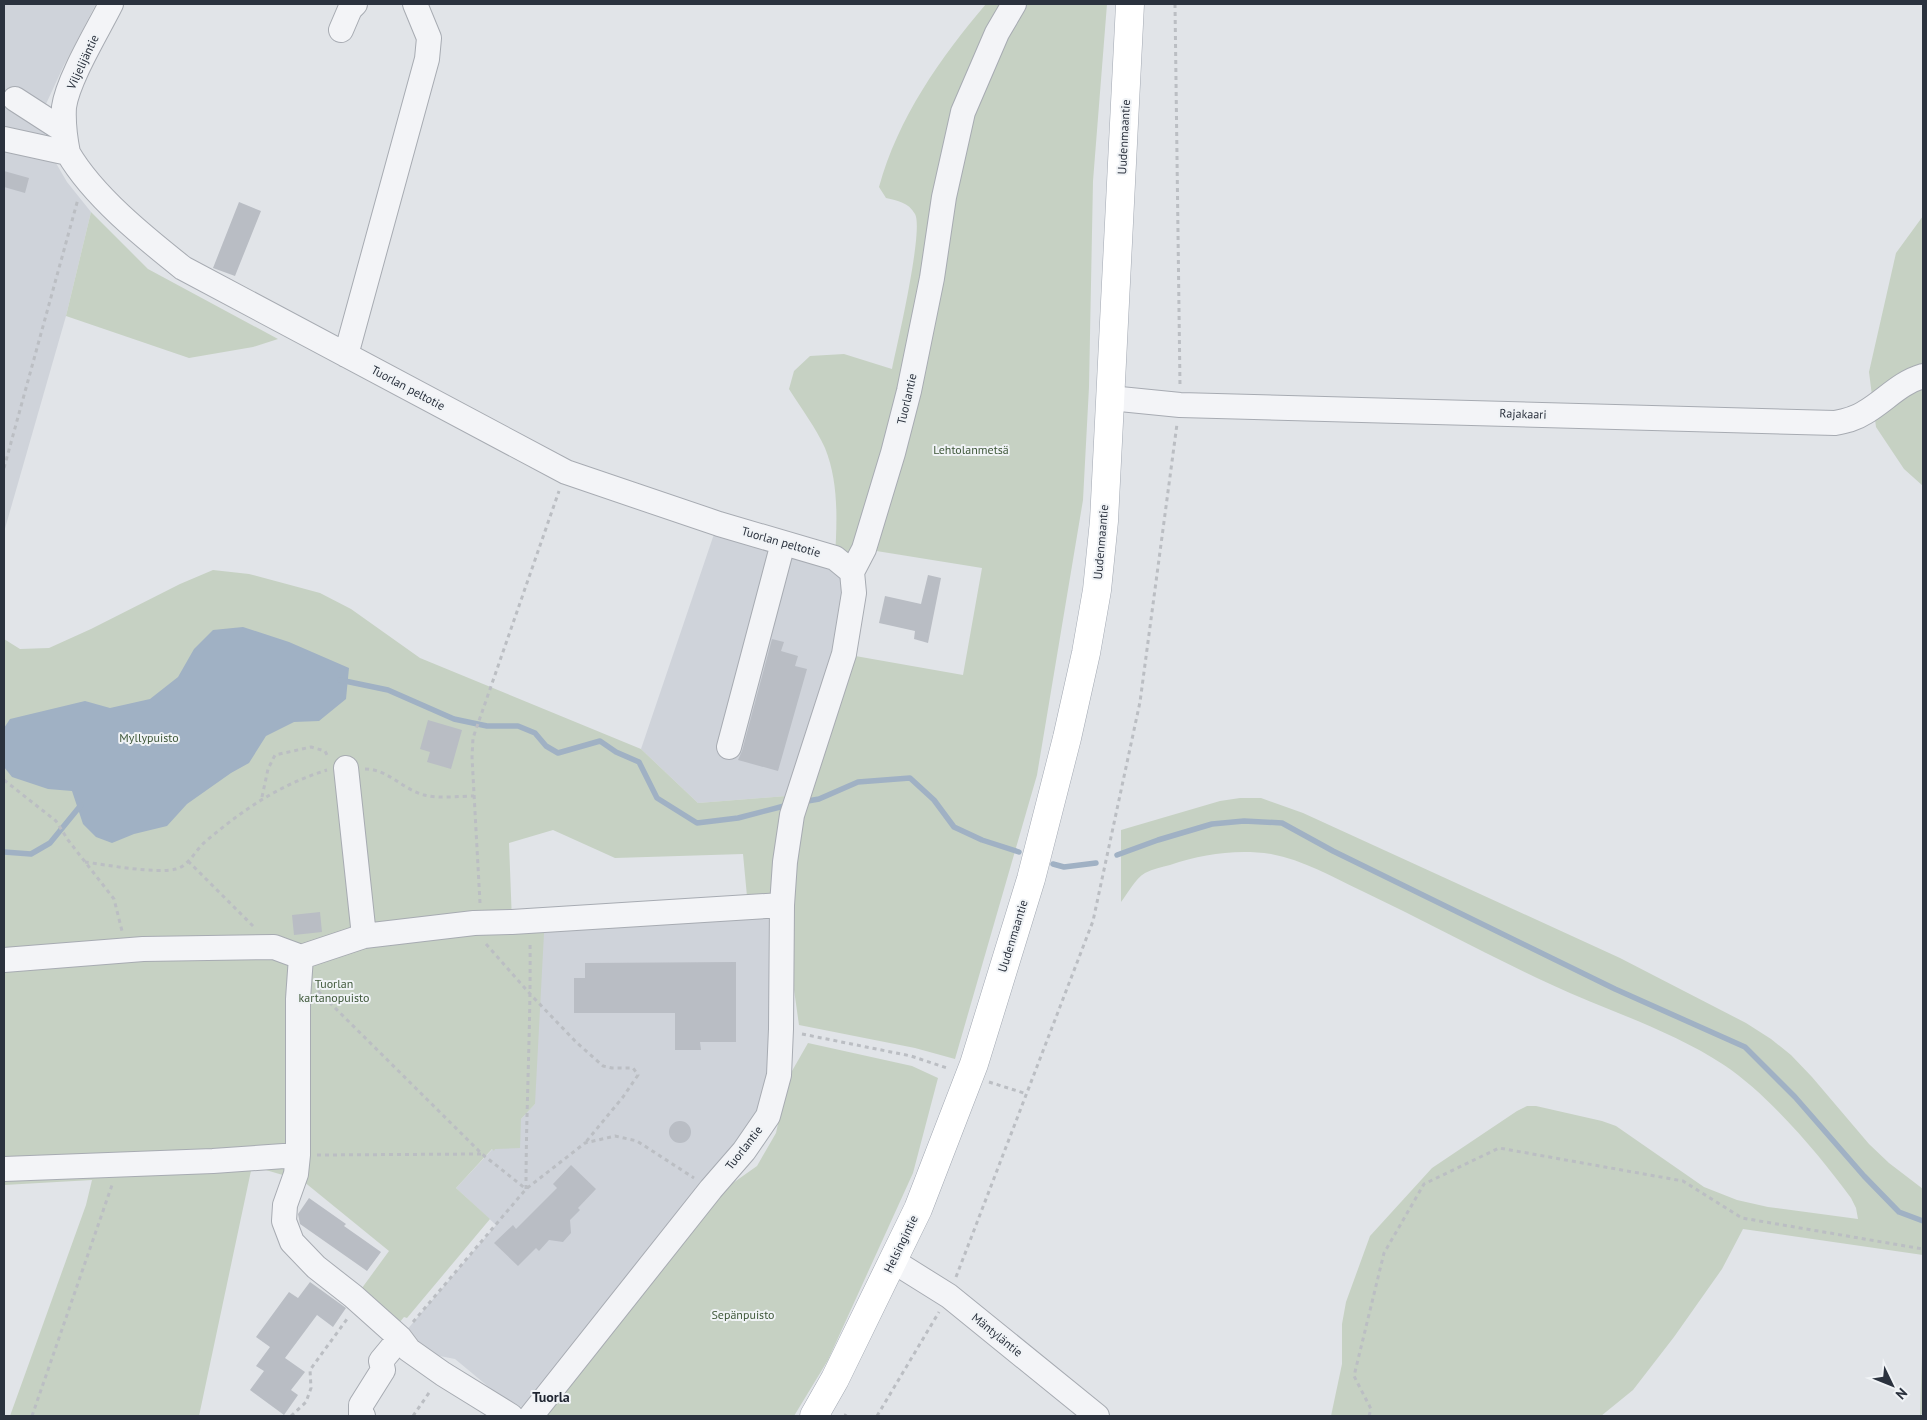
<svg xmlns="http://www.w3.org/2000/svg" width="1927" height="1420" font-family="'PT Sans',sans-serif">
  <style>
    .built { fill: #cfd3da }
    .green { fill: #c6d1c3 }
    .water { fill: #a0b1c4 }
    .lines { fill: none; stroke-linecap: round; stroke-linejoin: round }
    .stream { stroke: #a0b1c4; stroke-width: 5.5 }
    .building { fill: #b9bdc4 }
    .minor-casing { stroke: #a7abb2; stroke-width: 26 }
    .major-casing { stroke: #a2a8b2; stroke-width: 29 }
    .path { stroke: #bbbec3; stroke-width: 3; stroke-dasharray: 4 4; stroke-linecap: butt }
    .minor { stroke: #f3f4f7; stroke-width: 24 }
    .major { stroke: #fff; stroke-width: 28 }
    .labels { text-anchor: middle; stroke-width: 4; stroke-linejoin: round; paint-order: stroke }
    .street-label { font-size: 12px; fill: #2b323e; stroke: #f0f3f6 }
    .park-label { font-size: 12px; fill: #3f583a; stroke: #f0f3f6 }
    .neighbourhood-label { font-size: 14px; font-weight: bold; fill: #1d232f; stroke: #f0f3f6 }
  </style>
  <rect width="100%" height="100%" fill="#e1e4e8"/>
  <!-- built -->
  <path class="built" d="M4 4H96L64 65 46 104 45 134 53 158 67 182 91 212 66 316 4 532Z
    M719 524 852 572 799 795 698 803 641 749 713 537Z
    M782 905 771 1073 758 1112 729 1158 527 1410 496 1393 455 1359 409 1350 400 1338 496 1225 456 1188 535 1104 530 921Z"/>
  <!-- green -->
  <path class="green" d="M986 4H1107L1093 181 1089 387 1083 500 1037 775 955 1059 915 1048 799 1025 782 905 748 907 743 854 615 858 553 830 509 843 512 922 530 921 544 933 535 1104 521 1119 520 1148 495 1149 494 1151 492 1149 456 1188 490 1219 407 1318 404 1317 399 1323 362 1288 389 1251 303 1181 252 1166 199 1416H10L86 1205 92 1180 4 1185V639L20 649 49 648 91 629 180 584 213 570 249 574 320 593 351 609 420 658 641 749 698 803 798 795 844 654 963 675 982 568 864 549 835 558C837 521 839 483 825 448 816 428 801 408 789 389L794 371 810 356 844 354 892 369C897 345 924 230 915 214 908 202 898 201 886 198L879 187C898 118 940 58 986 4Z
    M91 212 148 269 278 339 253 347 189 358 66 316Z
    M1923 216V486L1904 469 1876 427 1869 372 1896 253Z
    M1240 798H1261L1303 813 1620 958 1746 1023 1771 1039 1791 1055 1812 1077 1869 1144 1889 1163 1923 1189V1255L1743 1229 1722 1269 1674 1337 1633 1390 1601 1416H1331L1342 1364V1324L1346 1302 1370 1236 1432 1168 1517 1111 1527 1106H1536L1602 1121 1616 1126 1704 1187 1737 1200 1768 1207 1858 1219 1856 1208 1851 1198C1819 1154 1769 1095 1724 1065 1671 1030 1608 1011 1550 984 1487 955 1425 921 1362 891 1333 877 1303 860 1271 854 1236 849 1203 854 1170 865 1162 867 1153 869 1145 873 1135 879 1128 893 1121 902V830L1220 801Z
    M808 1043 912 1066 938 1078 913 1173 828 1360 794 1416H538L716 1195 757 1166 776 1133 788 1078Z
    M1923 1322V1413L1920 1416Z"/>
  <!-- water -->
  <path class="water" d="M243 627 289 642 349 668 346 699 319 721 294 722 266 736 249 763 231 773 187 804 167 826 134 834 112 843 96 837 83 824 72 791 48 789 12 777 4 767V728L10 719 85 701 110 708 150 699 178 677 194 649 213 630Z"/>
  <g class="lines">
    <!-- stream -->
    <path class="stream" d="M340 680 388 690 454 719 487 726H518L535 733 546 746 558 753 600 741 616 752 639 762 657 798 697 823 738 818 788 805
      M802 802 819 799 858 782 910 778 934 800 954 827 982 840 1019 852
      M4 852 31 854 50 843 81 805
      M1117 855 1158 840 1212 824 1244 821 1282 823 1333 851 1615 989 1745 1047 1795 1097 1864 1176 1899 1212 1923 1221
      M1053 864 1064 867 1096 863"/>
  </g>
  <!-- building -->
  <path class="building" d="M4 171 29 178 25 193 4 187Z
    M239 202 261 211 235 276 213 268Z
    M928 575 941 578 928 643 914 639 915 631 879 623 885 596 921 604Z
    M772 639 784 642 781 651 798 656 795 666 807 669 778 771 738 760 742 751Z
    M428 720 462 730 451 769 427 762 430 752 420 749Z
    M320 912 322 932 294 935 292 915Z
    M736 962V1042H700L701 1050H675V1013H574V978H585V963Z
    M669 1132a11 11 0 1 1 22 0a11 11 0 1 1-22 0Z
    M571 1165 596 1189 578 1208 580 1210 570 1220 571 1233 563 1242 549 1240 539 1251 536 1248 518 1266 494 1243 513 1225 516 1229 557 1188 553 1184Z
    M309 1198 346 1224 344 1226 381 1252 367 1271 300 1224 298 1214Z
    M310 1282 346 1308 333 1327 317 1315 285 1358 305 1372 291 1390 298 1395 284 1415 250 1390 264 1371 256 1366 270 1347 256 1337 289 1292 298 1298Z"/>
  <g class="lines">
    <defs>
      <path id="minor" d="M341 30 350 9 355 4
        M15 99 63 130
        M4 139 68 153C93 196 144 237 183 268L566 472 719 524 835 558 852 572
        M68 153C65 138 63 123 64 107 68 79 98 30 111 4
        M346 355 427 59 429 38 415 4
        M1110 398 1180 405 1835 423C1845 421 1855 419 1864 413 1885 401 1899 383 1923 376
        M729 747 783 543
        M346 768 364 936
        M4 960 143 949 274 947 301 957
        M4 1169 213 1161 298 1155
        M893 1261 949 1296 1097 1416
        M363 1416 361 1415V1405L383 1370 381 1361 400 1338
        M511 1416 443 1374 409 1350 400 1338 353 1296 316 1267 292 1242 284 1221 285 1205 296 1174 298 1155V999L301 957 364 936 474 923 512 922 782 905
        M531 1416 711 1189 744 1151 768 1116 779 1075 781 1029 782 905 785 862 792 815 844 654 854 593 852 572 864 549 893 453 909 391 932 278 944 197 963 112 997 33 1014 4"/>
      <path id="major" d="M814 1416 835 1379 918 1209 974 1064 1031 879 1067 738 1086 653 1097 590 1104 521 1130 4"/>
    </defs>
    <!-- minor casing -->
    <use href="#minor" class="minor-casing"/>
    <!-- major casing -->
    <use href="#major" class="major-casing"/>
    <!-- path -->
    <path class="path" d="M1175 4 1180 386
      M4 468 78 199
      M365 769C388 769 402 789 424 795 438 799 460 796 474 796
      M4 780 56 821 68 840 114 899 122 931
      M262 797 268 769 275 755 311 747 325 751 328 757
      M188 861 254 927
      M85 862C107 865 156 874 176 869 189 866 196 849 206 841 244 809 279 785 327 770
      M480 903 472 757 473 738 559 491
      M486 944 531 995 576 1042 603 1066 612 1068H633L638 1075 623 1097 585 1143
      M318 991 482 1154 526 1189
      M802 1034 911 1056 947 1068
      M989 1082 1027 1094
      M317 1155 481 1154
      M526 1189C526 1106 531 1024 530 941
      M956 1277 1093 921 1140 702 1177 424
      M413 1322 526 1189 585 1143 615 1136 637 1141 694 1178
      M32 1416 112 1185
      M291 1416 306 1402 311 1388 310 1370 347 1319
      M413 1416 431 1390
      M845 1416 846 1414
      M877 1416 939 1312
      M1369 1416 1371 1409 1354 1376 1384 1253 1424 1184 1499 1148 1683 1181 1742 1218 1923 1249"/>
    <!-- minor -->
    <use href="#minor" class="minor"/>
    <!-- major -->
    <use href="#major" class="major"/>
  </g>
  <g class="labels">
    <!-- street labels -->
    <g class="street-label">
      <text transform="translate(83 62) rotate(-65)" y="4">Viljelijäntie</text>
      <text transform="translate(1124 137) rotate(-87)" y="4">Uudenmaantie</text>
      <text transform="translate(408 388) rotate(28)" y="4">Tuorlan peltotie</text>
      <text transform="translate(907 399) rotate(-77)" y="4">Tuorlantie</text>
      <text transform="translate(1523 414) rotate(2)" y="4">Rajakaari</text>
      <text transform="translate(781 542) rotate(16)" y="4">Tuorlan peltotie</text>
      <text transform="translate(1101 542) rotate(-85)" y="4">Uudenmaantie</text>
      <text transform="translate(1013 936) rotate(-73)" y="4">Uudenmaantie</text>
      <text transform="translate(744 1148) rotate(-52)" y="4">Tuorlantie</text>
      <text transform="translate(901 1244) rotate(-64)" y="4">Helsingintie</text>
      <text transform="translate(997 1335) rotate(39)" y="4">Mäntyläntie</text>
    </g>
    <!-- park labels -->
    <g class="park-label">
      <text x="971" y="454">Lehtolanmetsä</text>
      <text x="149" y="742">Myllypuisto</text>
      <text x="334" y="988">Tuorlan<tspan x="334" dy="14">kartanopuisto</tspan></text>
      <text x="743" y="1319">Sepänpuisto</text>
    </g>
    <!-- neighbourhood labels -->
    <g class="neighbourhood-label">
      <text x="551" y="1402">Tuorla</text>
    </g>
  </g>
  <!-- border -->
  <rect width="1927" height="1420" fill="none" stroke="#2b323e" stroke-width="10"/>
  <!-- north arrow -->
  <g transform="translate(1892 1385) rotate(133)" stroke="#f0f3f6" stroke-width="4" paint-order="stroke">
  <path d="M0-4L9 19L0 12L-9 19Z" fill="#2b323e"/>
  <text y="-8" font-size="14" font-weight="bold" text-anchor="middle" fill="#2b323e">N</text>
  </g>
</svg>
